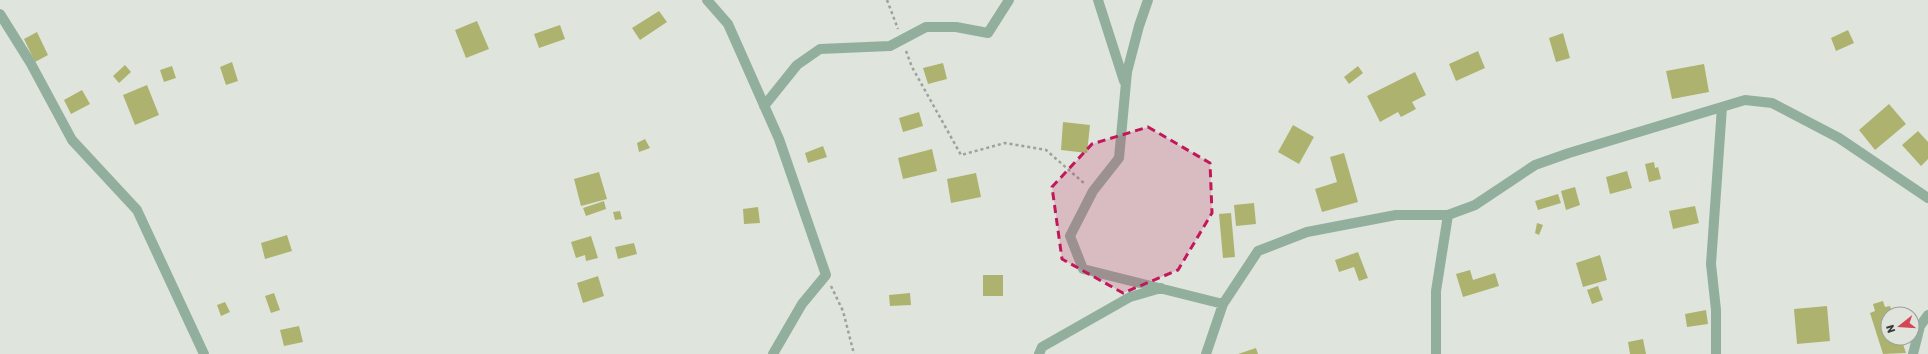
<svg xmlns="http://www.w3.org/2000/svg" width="1928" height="354" font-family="Rubik,sans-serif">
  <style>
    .building { fill: #adb36f }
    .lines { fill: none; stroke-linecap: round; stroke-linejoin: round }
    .path { stroke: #9ea29c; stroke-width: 2.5; stroke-dasharray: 3 3; stroke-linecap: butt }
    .minor { stroke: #92af9e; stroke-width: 10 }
    .marked { fill: #c2185b; fill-opacity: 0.2; stroke: #c2185b; stroke-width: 3; stroke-dasharray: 8 5; stroke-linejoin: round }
  </style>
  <rect width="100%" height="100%" fill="#dfe5dd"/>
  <!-- building -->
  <path class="building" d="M659 11 667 22 640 40 632 28Z
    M477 21 489 49 466 58 455 30Z
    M560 25 565 39 539 48 534 34Z
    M1848 30 1854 43 1836 51 1831 38Z
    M37 32 48 55 35 62 24 39Z
    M1563 33 1570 58 1556 62 1549 38Z
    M1478 51 1485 68 1456 81 1449 64Z
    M232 62 238 81 226 85 220 67Z
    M943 63 947 79 928 84 923 68Z
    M1704 64 1709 92 1672 99 1666 71Z
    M125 65 131 72 119 83 113 76Z
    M172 66 176 78 164 82 160 70Z
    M1358 66 1363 73 1349 84 1344 77Z
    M1415 72 1426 95 1412 102 1416 109 1401 117 1398 112 1380 122 1367 96Z
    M147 85 159 115 135 125 123 95Z
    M82 90 90 104 71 114 64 100Z
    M1889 104 1906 124 1875 150 1859 130Z
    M919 112 923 126 903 132 899 118Z
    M1063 122 1090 125 1087 153 1061 150Z
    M1293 125 1314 137 1299 164 1278 152Z
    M1918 131 1928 142V159L1921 166 1902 145Z
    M645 139 650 148 639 152 637 143Z
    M823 146 827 157 808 163 805 153Z
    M932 149 937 171 903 179 898 158Z
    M1344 153 1358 202 1322 212 1315 189 1337 182 1330 157Z
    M1654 162 1655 168 1658 167 1661 179 1649 182 1645 164Z
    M1627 171 1632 188 1610 194 1606 177Z
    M599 172 607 199 581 206 574 179Z
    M976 173 981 197 951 203 947 179Z
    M1575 187 1580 205 1566 210 1561 191Z
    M1558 194 1561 203 1538 210 1535 201Z
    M604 201 606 209 586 216 583 208Z
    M1254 203 1256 224 1236 226 1234 205Z
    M1695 206 1699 223 1673 229 1669 211Z
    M758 207 760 223 744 224 743 209Z
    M620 211 622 219 615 220 613 212Z
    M1231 213 1235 257 1223 258 1219 214Z
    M1537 223 1543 225 1539 235 1535 233Z
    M287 235 292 251 265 259 261 243Z
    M591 236 598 258 586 261 585 255 576 258 571 242Z
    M634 243 637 254 618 259 615 247Z
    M1358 252 1368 278 1359 281 1354 267 1339 272 1335 260Z
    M1600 255 1607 280 1583 287 1576 263Z
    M1470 270 1473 280 1495 273 1499 286 1463 297 1456 274Z
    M983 275H1003V296H983Z
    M598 276 604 296 583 303 577 283Z
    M1598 286 1603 300 1592 304 1587 290Z
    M274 293 280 310 271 313 265 296Z
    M910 293 911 305 890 306 889 295Z
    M1883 301 1885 307 1890 306 1893 314H1888V338H1901L1906 353 1883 354 1870 313 1875 311 1873 304Z
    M225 302 230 312 221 316 217 305Z
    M1827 306 1830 341 1797 344 1794 309Z
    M1706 310 1708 324 1687 327 1685 314Z
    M299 326 303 342 284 346 280 330Z
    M1643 339 1646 354H1630L1628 342Z
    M1256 348 1258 354H1238Z"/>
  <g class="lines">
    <!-- path -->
    <path class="path" d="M887 0 898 29
      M906 51 912 67 961 155 1005 143 1046 150 1085 184
      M831 286 843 311 854 354"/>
    <!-- minor -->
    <path class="minor" d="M707 0 728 24 779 139 826 275 802 304 773 354
      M1098 0 1124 81
      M1148 0 1139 26 1127 72 1119 158 1093 191 1070 236 1083 269 1223 304
      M0 14 30 62 72 140 137 210 204 354
      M764 106 797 65 820 49 890 46 926 27H956L988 33 1009 0
      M1039 354 1042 347 1130 297 1161 288
      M1206 354 1223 304 1258 251 1307 232 1396 215H1448L1475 205 1535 165 1569 153 1745 100 1772 103 1839 138 1928 198
      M1436 354V291L1448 215
      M1716 354V310L1711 264 1722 107
      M1913 354 1920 326 1928 315"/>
  </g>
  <!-- marked area -->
  <path class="marked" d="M1148 127 1210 163 1212 213 1178 270 1123 293 1062 259 1052 187 1092 144Z"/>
  <!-- north arrow -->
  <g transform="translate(1900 326) rotate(253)"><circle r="19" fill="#dfe5dd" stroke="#9da19b"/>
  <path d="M0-3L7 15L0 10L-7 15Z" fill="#d64553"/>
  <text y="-6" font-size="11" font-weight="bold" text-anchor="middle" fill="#3a3c39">N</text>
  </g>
</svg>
